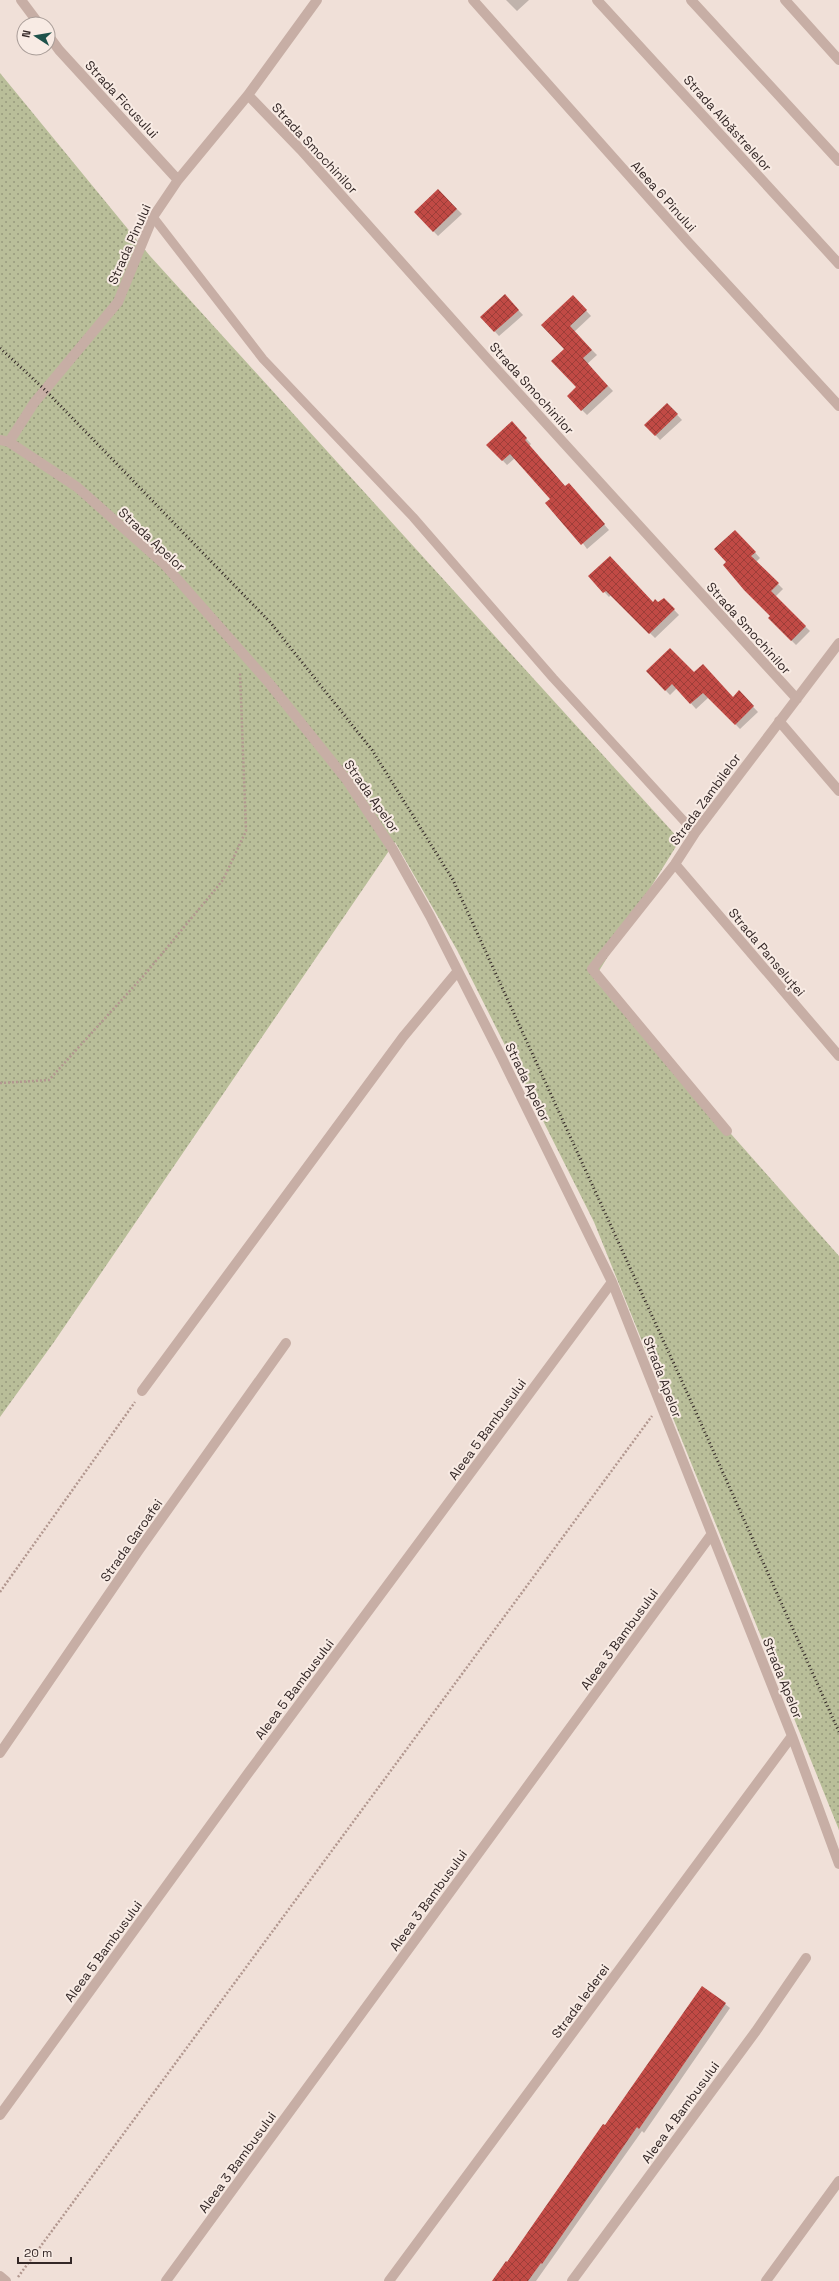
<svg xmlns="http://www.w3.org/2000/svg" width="839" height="2281" font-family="'Space Grotesk',sans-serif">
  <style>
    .grass { fill: url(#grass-dots) }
    .shadow { fill: #0003 }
    .building { fill: url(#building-cross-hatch) }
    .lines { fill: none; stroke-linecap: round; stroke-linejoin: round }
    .path { stroke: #b2978f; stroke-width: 2.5; stroke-dasharray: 2 2; stroke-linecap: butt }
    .lane { stroke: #c7aea5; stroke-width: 9 }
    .street { stroke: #c7aea5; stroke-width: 10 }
    .rail { stroke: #332726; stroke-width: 3; stroke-dasharray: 1 3; stroke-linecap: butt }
    .labels { text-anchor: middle; stroke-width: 4; stroke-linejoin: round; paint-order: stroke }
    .street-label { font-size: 13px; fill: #332726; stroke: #f8ebe4 }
  </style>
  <defs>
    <pattern id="grass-dots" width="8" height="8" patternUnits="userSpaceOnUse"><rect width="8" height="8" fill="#b9be99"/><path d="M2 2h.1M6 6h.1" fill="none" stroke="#979a7d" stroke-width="1.8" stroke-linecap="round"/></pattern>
    <pattern id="building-cross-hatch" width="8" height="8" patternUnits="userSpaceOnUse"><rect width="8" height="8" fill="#c14a45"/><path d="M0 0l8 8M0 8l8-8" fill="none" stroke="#9d3e39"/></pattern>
  </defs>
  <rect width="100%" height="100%" fill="#f0e0d8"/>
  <!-- grass -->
  <path class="grass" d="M0 73 150 256 680 840 594 979 839 1256V1830L594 1222 457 950 395 842 54 1342 0 1417Z"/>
  <!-- shadow -->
  <path class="shadow" d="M506 0H529L517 11Z
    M438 190 462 214 438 236 415 212Z
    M509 300 523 315 499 336 481 317Z
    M578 302 591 316 574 332 597 355 587 364 613 391 587 415 568 396 578 387 565 349 543 325Z
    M667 404 682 420 660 440 646 425Z
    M517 428 531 444 529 446 566 487 573 489 609 530 587 549 551 499 515 458 507 465 488 445Z
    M740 536 760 558 756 562 783 589 775 597 810 631 796 645 769 618 772 616 727 562Z
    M589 576 653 603 658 604 664 599 679 615 655 638 611 595 609 597Z
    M647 671 694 674 733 698 739 692 758 712 740 729 709 697 696 709 677 688 670 695Z
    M725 2004 730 2008 644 2133 642 2131 536 2281H493L507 2264 606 2127Z"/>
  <!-- building -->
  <path class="building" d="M438 189 457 209 433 232 414 212Z
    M505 294 519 310 494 332 480 317Z
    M573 295 587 310 570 326 592 350 583 358 608 386 581 411 567 396 576 387 551 361 564 349 541 325Z
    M667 403 678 414 655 436 644 425Z
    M512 421 527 438 525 440 565 486 569 483 605 524 581 545 545 503 550 499 510 454 502 461 486 445Z
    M735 530 756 552 751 556 779 583 771 591 806 626 791 641 768 618 770 616 744 590 723 565 726 562 714 549Z
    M610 556 653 602 655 599 658 602 664 598 675 609 649 634 606 591 603 593 588 576Z
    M670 648 694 672 703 664 733 697 739 690 754 706 735 725 703 693 690 704 672 684 665 691 646 671Z
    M702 1986 726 2003 639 2129 637 2127 542 2264 541 2263 528 2281H492L506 2261 507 2262 603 2124 605 2125Z"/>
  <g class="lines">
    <!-- path -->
    <path class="path" d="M0 1083 49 1080 146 973 223 880 246 831 240 672
      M0 1592 135 1402
      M18 2277 652 1416"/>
    <!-- lane -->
    <path class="lane" d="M153 217 263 359 413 517 553 678 695 833"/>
    <!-- street -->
    <path class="street" d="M21 0 39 24
      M473 0 689 243 839 406
      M597 0 839 264
      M691 0 839 161
      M785 0 839 60
      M48 35 59 50 178 180
      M248 95 301 150 491 363 797 699
      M0 440 9 442 77 487 164 564 269 683 346 779 392 848 430 916 502 1058 612 1282 792 1736 839 1864
      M9 442 34 403 118 302 153 217 178 180 248 95 317 0
      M779 721 839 791
      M675 864 839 1056
      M727 1131 592 969 675 864 695 833 839 643
      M142 1391 403 1037 457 972
      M0 1753 139 1550 286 1343
      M0 2115 249 1772 612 1282
      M0 2276 6 2281
      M166 2281 711 1535
      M389 2281 792 1736
      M572 2281 756 2031 806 1958
      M766 2281 839 2181"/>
    <!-- rail -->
    <path class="rail" d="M0 348 45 390 270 622 372 750 453 880 690 1399 839 1732"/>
  </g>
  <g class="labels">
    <!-- street labels -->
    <g class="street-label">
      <text transform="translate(122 99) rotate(47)" y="5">Strada Ficusului</text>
      <text transform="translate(728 123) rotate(48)" y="5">Strada Albăstrelelor</text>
      <text transform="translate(315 148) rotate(47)" y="5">Strada Smochinilor</text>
      <text transform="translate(664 196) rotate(48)" y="5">Aleea 6 Pinului</text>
      <text transform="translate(129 244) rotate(-66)" y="5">Strada Pinului</text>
      <text transform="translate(532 388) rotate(48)" y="5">Strada Smochinilor</text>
      <text transform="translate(152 539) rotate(43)" y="5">Strada Apelor</text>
      <text transform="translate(749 628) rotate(48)" y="5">Strada Smochinilor</text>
      <text transform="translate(372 796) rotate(55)" y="5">Strada Apelor</text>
      <text transform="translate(705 799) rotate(-54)" y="5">Strada Zambilelor</text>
      <text transform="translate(767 952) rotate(50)" y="5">Strada Panseluței</text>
      <text transform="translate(528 1082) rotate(64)" y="5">Strada Apelor</text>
      <text transform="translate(663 1377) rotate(69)" y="5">Strada Apelor</text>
      <text transform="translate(487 1429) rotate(-54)" y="5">Aleea 5 Bambusului</text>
      <text transform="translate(131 1540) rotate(-55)" y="5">Strada Garoafei</text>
      <text transform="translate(619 1639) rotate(-54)" y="5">Aleea 3 Bambusului</text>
      <text transform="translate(783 1678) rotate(68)" y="5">Strada Apelor</text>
      <text transform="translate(294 1689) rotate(-53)" y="5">Aleea 5 Bambusului</text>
      <text transform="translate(428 1900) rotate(-54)" y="5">Aleea 3 Bambusului</text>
      <text transform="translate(103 1951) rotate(-54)" y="5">Aleea 5 Bambusului</text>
      <text transform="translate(580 2001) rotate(-54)" y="5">Strada Iederei</text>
      <text transform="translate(680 2112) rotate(-54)" y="5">Aleea 4 Bambusului</text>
      <text transform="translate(237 2162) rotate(-54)" y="5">Aleea 3 Bambusului</text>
    </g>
  </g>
  <!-- north arrow -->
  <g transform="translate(36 36) rotate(282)"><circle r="19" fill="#f8ebe4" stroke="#a99d98"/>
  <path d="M0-3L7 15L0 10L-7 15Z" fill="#1e524b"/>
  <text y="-6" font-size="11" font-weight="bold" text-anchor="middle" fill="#332726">N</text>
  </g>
  <!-- scale -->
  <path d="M18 2257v6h53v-6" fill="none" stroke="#332726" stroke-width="2"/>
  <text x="24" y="2257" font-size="12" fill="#332726" stroke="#f8ebe4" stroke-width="3" paint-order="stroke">20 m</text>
</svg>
